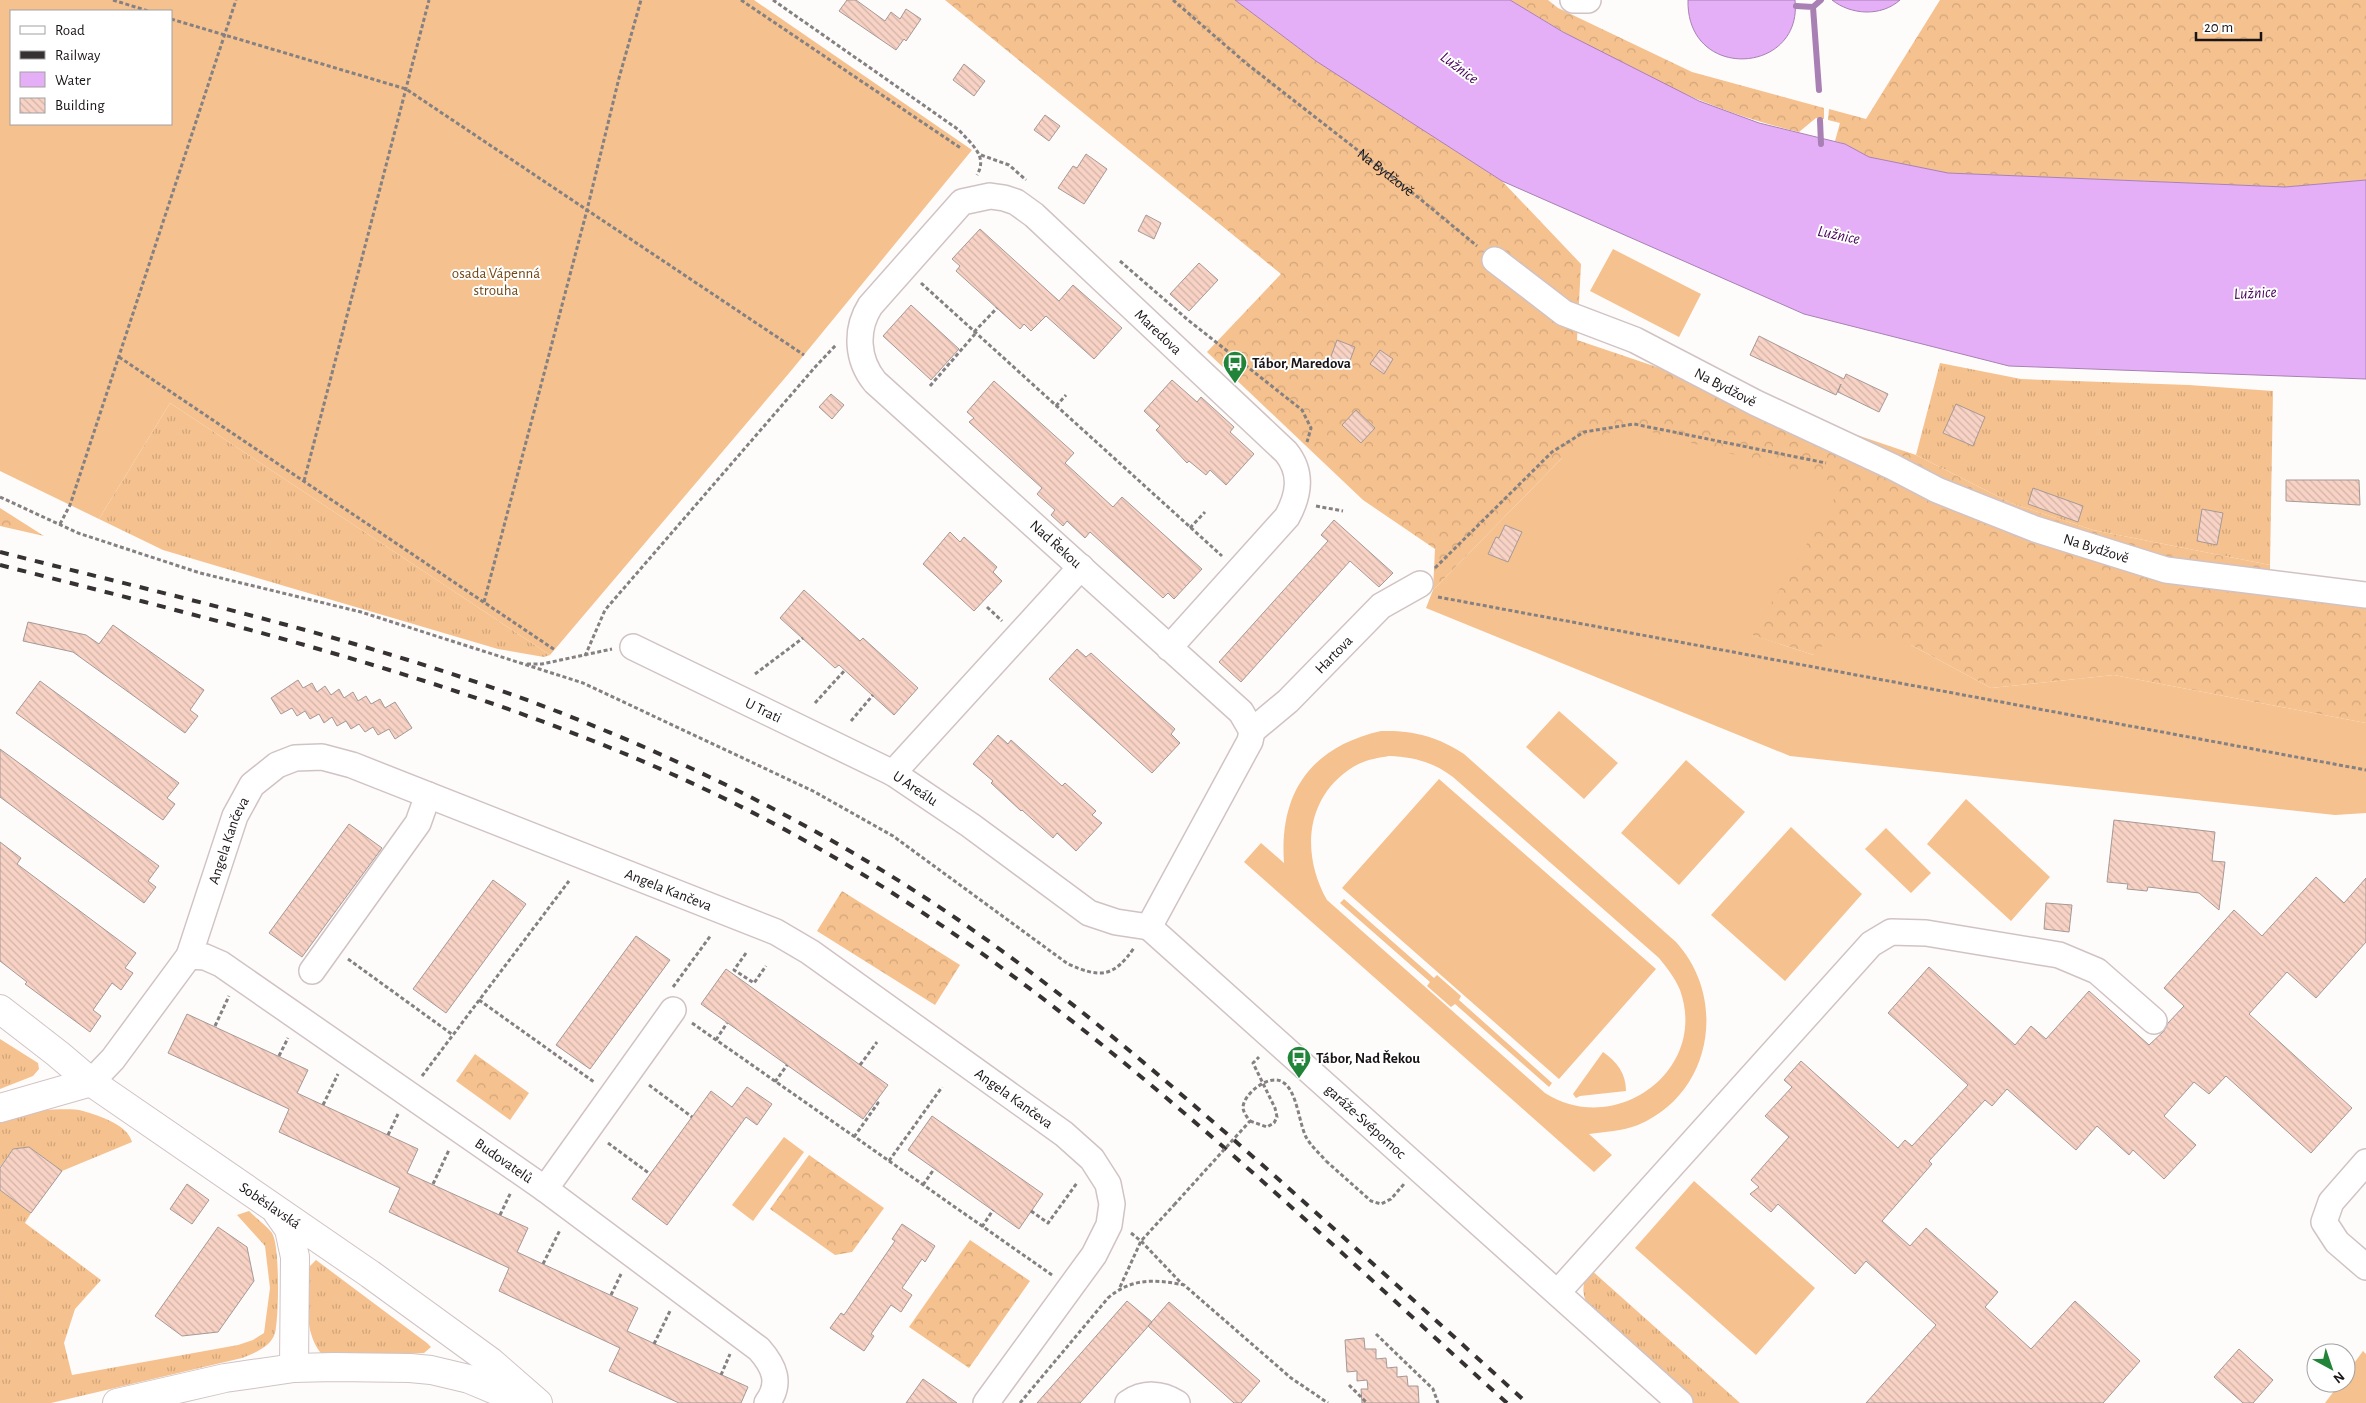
<svg xmlns="http://www.w3.org/2000/svg" width="2366" height="1403" font-family="'Alegreya Sans',sans-serif">
  <style>
    .grass { fill: url(#grass-tufts) }
    .forest { fill: url(#forest-crowns) }
    .garden { fill: #f5c18e; fill-rule: evenodd }
    .water { fill: #e5aff7; stroke: #a880b3 }
    .lines { fill: none; stroke-linecap: round; stroke-linejoin: round }
    .stream { stroke: #a880b3; stroke-width: 6 }
    .building { fill: url(#building-back-hatch); stroke: #a69995 }
    .minor-casing { stroke: #d1c3c4; stroke-width: 28 }
    .major-casing { stroke: #d1c3c4; stroke-width: 30 }
    .path { stroke: #858182; stroke-width: 3; stroke-dasharray: 4 2.5; stroke-linecap: butt }
    .minor { stroke: #fff; stroke-width: 25 }
    .major { stroke: #fff; stroke-width: 28 }
    .rail { stroke: #363132; stroke-width: 4; stroke-dasharray: 9 9; stroke-linecap: butt }
    .path-bridge { stroke: #858182; stroke-width: 3; stroke-dasharray: 4 2.5; stroke-linecap: butt }
    .labels { text-anchor: middle; stroke-width: 4; stroke-linejoin: round; paint-order: stroke }
    .street-label { font-size: 15px; fill: #191415; stroke: #fff }
    .park-label { font-size: 15px; fill: #724715; stroke: #fff }
    .poi-label { font-size: 15px; font-weight: bold; fill: #191415; stroke: #fff; text-anchor: start }
    .water-label { font-size: 16px; font-style: italic; fill: #460058; stroke: #fff }
  </style>
  <defs>
    <pattern id="grass-tufts" width="24" height="20" patternUnits="userSpaceOnUse" patternTransform="scale(1.25)"><rect width="24" height="20" fill="#f5c18e"/><path d="M3 7l-1-3M5 7V3M7 7l1-3M15 17l-1-3M17 17v-4M19 17l1-3" fill="none" stroke="#d1a57a"/></pattern>
    <pattern id="forest-crowns" width="20" height="18" patternUnits="userSpaceOnUse" patternTransform="scale(1.25)"><rect width="20" height="18" fill="#f5c18e"/><path d="M2 6a3 3 0 1 1 6 0M12 15a3 3 0 1 1 6 0" fill="none" stroke="#d1a57a"/></pattern>
    <pattern id="building-back-hatch" width="6" height="6" patternUnits="userSpaceOnUse" patternTransform="scale(1.25)"><rect width="6" height="6" fill="#f7d2c5"/><path d="M-1 5l2 2M0 0l6 6M5-1l2 2" fill="none" stroke="#d3b3a8"/></pattern>
  </defs>
  <rect width="100%" height="100%" fill="#fefbfb"/>
  <!-- grass -->
  <path class="grass" d="M1940 363 2021 379 2189 385 2273 391 2270 565 2093 530 2011 503 1916 455Z
    M170 403 550 655 544 657 498 649 163 550 99 519Z
    M0 1039 38 1063 39 1069 33 1076 0 1089Z
    M43 1110C55 1110 71 1108 83 1111 100 1116 128 1125 132 1142L62 1171 29 1147 13 1149 0 1167V1120Z
    M0 1190 31 1213 25 1223 101 1280 75 1309 64 1343 72 1375 238 1345 253 1340 264 1333 270 1288 265 1246 237 1215 249 1211C256 1218 266 1225 272 1233 280 1245 279 1317 275 1333 271 1347 254 1353 242 1358L51 1403H0Z
    M316 1260 427 1343 431 1347 424 1353 325 1357C303 1338 307 1295 308 1268Z
    M1590 1269 1740 1403H1694L1595 1314C1581 1299 1580 1286 1590 1269Z"/>
  <!-- forest -->
  <path class="forest" d="M945 0H1235L1316 61 1502 181 1581 264 1577 340 1916 455 2011 503 2093 530 2270 565V589L2366 604V723L2114 675 1991 688 1911 645 1814 655 1751 635 1562 458 1433 590 1435 549 1363 500 1207 352 1281 274Z
    M1510 0H1548L1558 8 1692 72 1824 108V119L1816 118 1799 132C1695 108 1600 55 1510 0Z
    M1940 0H2366V180L2285 187 1948 173 1869 157 1845 144 1835 141 1840 123 1828 120 1829 109 1866 119Z
    M0 508 44 536 0 526Z
    M842 891 960 965 935 1005 817 931Z
    M475 1054 529 1093 510 1120 456 1081Z
    M809 1155 884 1208 852 1252 835 1255 770 1209Z
    M970 1240 1030 1281 969 1368 909 1327Z"/>
  <!-- garden -->
  <path class="garden" d="M0 0H754L972 150 790 372 550 655 170 403 99 519 0 471ZM11 11H171V124H11Z
    M1613 249 1701 294 1679 337 1590 291Z
    M1640 429 1843 484 1752 635 1814 655 1831 636 1911 645 1991 688 2114 675 2366 723V813L2335 815 1790 756 1426 608 1433 590 1562 458C1590 435 1604 433 1640 429Z
    M1559 711 1618 763 1584 799 1526 747Z
    M1381 731C1412 730 1437 736 1464 754L1676 942C1728 999 1712 1094 1638 1125 1622 1131 1605 1132 1589 1134L1612 1155 1594 1172 1244 862 1261 843 1284 863C1279 792 1311 747 1381 731ZM1389 756C1414 757 1433 762 1453 777L1659 958C1667 968 1675 978 1680 990 1709 1071 1615 1138 1545 1093L1327 900C1301 854 1305 797 1353 767 1364 760 1377 758 1389 756Z
    M1686 760 1745 812 1679 885 1621 833Z
    M1439 779 1656 969 1559 1079 1342 888Z
    M1966 799 2050 877 2011 921 1927 844Z
    M1791 827 1862 894 1785 981 1711 915Z
    M1886 828 1931 873 1911 893 1865 849Z
    M1344 899 1434 978 1437 975 1461 996 1459 1000 1552 1083 1549 1087 1455 1004 1451 1007 1427 986 1430 982 1340 903Z
    M1603 1052C1617 1062 1626 1073 1626 1091L1580 1096 1576 1098 1573 1094Z
    M784 1137 804 1152 753 1221 732 1205Z
    M1694 1181 1815 1288 1756 1355 1635 1248Z
    M2363 1351 2366 1354V1403H2325L2340 1383H2346V1374Z"/>
  <!-- water -->
  <path class="water" d="M1235 0H1510L1563 32 1699 101 1759 123 1845 144 1869 157 1948 173 2285 187 2366 180V379L2009 366 1804 314 1502 181 1316 61Z
    M1688 0H1795C1803 75 1686 82 1688 0Z
    M1832 0H1900C1881 17 1851 15 1832 0Z"/>
  <g class="lines">
    <!-- stream -->
    <path class="stream" d="M1796 6 1813 7 1821 0
      M1813 7 1819 90
      M1820 120 1821 144"/>
  </g>
  <!-- building -->
  <path class="building" d="M847 0H856L885 21 891 12 900 19 906 9 921 19 906 41 904 39 896 50 839 11Z
    M964 64 985 81 974 96 953 80Z
    M1045 115 1060 126 1049 141 1034 130Z
    M1086 154 1107 169 1084 204 1058 188 1073 166 1077 168Z
    M1146 215 1161 223 1154 239 1138 231Z
    M980 229 1059 301 1073 285 1122 328 1094 359 1046 316 1031 331 1024 324 1020 329 956 271 960 266 952 259Z
    M1199 263 1218 280 1189 311 1170 294Z
    M911 305 959 349 931 380 883 336Z
    M1759 336 1844 379 1846 374 1888 394 1879 412 1838 392 1841 384 1836 395 1750 355Z
    M1337 340 1355 347 1348 366 1330 359Z
    M1380 350 1393 359 1384 374 1370 364Z
    M1172 380 1197 402 1201 397 1234 427 1230 432 1254 454 1226 485 1210 470 1206 475 1189 461 1187 463 1156 430 1160 426 1144 411Z
    M994 381 1074 453 1065 463 1113 507 1122 497 1202 569 1174 599 1168 593 1163 598 1090 532 1085 538 1067 521 1063 526 1051 515 1055 510 1037 494 1042 488 969 422 974 418 967 412Z
    M831 394 844 405 832 419 819 407Z
    M1956 404 1985 417 1973 446 1943 433Z
    M1356 410 1375 428 1361 443 1342 425Z
    M2286 480H2359L2360 505 2286 501Z
    M2033 488 2083 506 2078 522 2028 504Z
    M2202 509 2223 513 2217 545 2197 541Z
    M1334 520 1393 573 1379 587 1350 561 1241 682 1219 662 1328 541 1321 535Z
    M1505 525 1522 532 1508 562 1488 554 1496 537 1499 538Z
    M950 532 960 542 964 537 997 567 993 572 1002 581 974 611 923 564Z
    M804 590 860 641 863 638 918 688 894 715 839 665 835 668 780 618Z
    M28 622 86 635 99 644 113 625 204 690 190 710 198 716 185 733 73 652 23 641Z
    M1077 649 1086 657 1091 653 1175 729 1171 734 1180 743 1152 773 1049 679Z
    M298 680 303 688 312 683 317 692 325 686 331 695 339 689 344 698 353 692 358 701 366 696 371 704 380 699 385 708 395 702 412 728 395 739 389 729 378 735 373 727 365 732 359 724 351 729 346 721 337 726 332 717 324 723 319 714 310 719 305 711 297 716 292 708 281 714 271 698Z
    M40 681 179 783 167 798 175 804 163 820 16 713Z
    M998 735 1008 744 1011 740 1062 786 1065 783 1096 811 1092 815 1102 823 1076 851 1057 833 1053 838 1022 810 1021 811 991 783 993 781 973 764Z
    M0 749 159 866 148 881 156 887 144 903 0 797Z
    M2114 820 2215 832 2212 861 2225 862 2219 910 2199 893 2148 887 2147 891 2127 889 2128 884 2107 882Z
    M349 824 382 848 302 957 269 933Z
    M0 842 21 858 17 864 136 953 125 968 133 973 121 990 112 983 93 1010 101 1016 90 1032 25 984 27 982 0 961Z
    M2316 877 2344 903 2366 878V942L2316 998 2287 972 2249 1014 2352 1108 2311 1153 2226 1076 2209 1094 2194 1082 2164 1116 2196 1145 2164 1179 2133 1150 2129 1155 2097 1126 2076 1150 2007 1089 1992 1106 1985 1100 1929 1161 1932 1164 1882 1221 1910 1246 1926 1228 1998 1292 1985 1307 2031 1349 2075 1301 2140 1361 2103 1403H1866L1936 1325 1866 1261 1855 1274 1778 1204 1771 1212 1750 1194 1759 1187 1751 1180 1789 1137 1765 1116 1792 1087 1784 1080 1801 1061 1898 1148 1905 1140 1912 1146 1968 1085 1888 1013 1929 967 2015 1045 2031 1026 2046 1039 2089 991 2149 1045 2164 1031 2168 1023 2184 1006 2164 988 2234 910 2262 936Z
    M493 880 526 904 446 1013 413 989Z
    M2046 903 2072 905 2069 932 2044 929Z
    M636 936 670 960 590 1069 556 1045Z
    M726 969 888 1085 863 1119 701 1004Z
    M187 1014 308 1070 297 1093 418 1149 407 1173 528 1228 517 1252 638 1308 627 1331 748 1387 741 1403H679L609 1371 620 1348 499 1291 509 1268 389 1212 400 1188 279 1132 289 1109 168 1053Z
    M747 1087 772 1104 757 1125 746 1117 667 1225 632 1199 711 1091 732 1107Z
    M932 1116 1043 1194 1019 1229 908 1150Z
    M29 1147 62 1171 31 1213 0 1190V1168L13 1149Z
    M187 1184 209 1200 192 1224 170 1209Z
    M902 1224 935 1246 925 1262 922 1259 902 1288 912 1295 901 1312 891 1305 871 1334 874 1336 864 1351 830 1328 841 1313 844 1315 895 1241 892 1239Z
    M218 1227 247 1247 254 1281 218 1332 182 1336 155 1316Z
    M1127 1301 1152 1322 1080 1403H1037Z
    M1169 1302 1260 1381 1241 1403H1234L1148 1326Z
    M1364 1338 1365 1349H1376V1359L1386 1358 1387 1368 1397 1367V1377L1407 1376 1408 1386H1418L1419 1403H1362L1361 1389H1368L1367 1380 1357 1381V1371L1347 1372 1345 1340Z
    M2239 1349 2273 1380 2253 1403H2243L2214 1377Z
    M923 1379 957 1403H906Z"/>
  <g class="lines">
    <defs>
      <g id="minor">
        <path d="M1573 0H1588"/>
        <path id="s2" d="M1495 260 1564 313 1635 340 1756 403 1893 467 1937 490 2035 529 2166 570 2366 595"/>
        <path id="s3" d="M633 647 893 773 970 825 1089 913 1116 922 1149 927"/>
        <path id="s4" d="M1252 731 1288 701 1381 606 1420 584"/>
        <path d="M893 773 1081 567"/>
        <path id="s5" d="M1149 927 1250 741 1252 731 1241 712 875 382C857 360 855 330 870 306L962 202 990 196 1004 198 1016 202 1034 215 1286 452C1303 473 1299 495 1287 517L1169 648"/>
        <path id="s6" d="M1149 927 1680 1403"/>
        <path id="s7" d="M189 956 205 957 221 964 545 1189 759 1349C774 1366 782 1383 767 1403"/>
        <path d="M312 971 418 823 428 795"/>
        <path id="s8" d="M91 1082 113 1059 189 956 235 816 252 785 277 765 295 758 322 757 352 765 776 932 810 952 1064 1134 1092 1159 1108 1184 1112 1204 1109 1225 1094 1255 986 1403"/>
        <path d="M2366 1162 2331 1202 2324 1222 2337 1242 2366 1267"/>
        <path d="M545 1189 673 1010"/>
        <path d="M1558 1292 1871 944 1891 932 1926 933 2059 955 2097 971 2154 1021"/>
        <path d="M1128 1403C1144 1392 1161 1393 1177 1403"/>
      </g>
      <g id="major">
        <path id="s9" d="M0 1009 58 1054 91 1082 370 1274 491 1362 538 1403"/>
        <path d="M0 1108 91 1082"/>
        <path d="M277 1212 289 1229 295 1257 294 1368"/>
        <path d="M117 1403 225 1378 294 1368 334 1367 410 1368 431 1370 469 1379 524 1402"/>
      </g>
    </defs>
    <!-- minor casing -->
    <use href="#minor" class="minor-casing"/>
    <!-- major casing -->
    <use href="#major" class="major-casing"/>
    <!-- path -->
    <g class="path">
      <path d="M113 0 148 11"/>
      <path d="M741 0 962 149"/>
      <path d="M773 0 959 130C972 145 988 156 977 175"/>
      <path id="s1" d="M1173 0 1247 64 1419 198 1477 246"/>
      <path d="M171 19 406 89 804 355"/>
      <path d="M981 155 1009 165 1026 180"/>
      <path d="M1120 261 1188 320 1302 410 1311 428 1307 442"/>
      <path d="M921 283 1222 556"/>
      <path d="M974 332 997 308"/>
      <path d="M119 357 555 650"/>
      <path d="M930 386 975 334"/>
      <path d="M1056 406 1066 395"/>
      <path d="M304 481 429 0"/>
      <path d="M0 497 78 533 200 573 361 612 583 683 813 791 893 836 1068 964C1100 978 1113 978 1134 948"/>
      <path d="M1316 506 1343 511"/>
      <path d="M60 524 70 505 236 0"/>
      <path d="M1190 528 1205 512"/>
      <path d="M1435 568 1552 452 1584 432 1634 424 1826 463"/>
      <path d="M1438 597 2366 770"/>
      <path d="M484 602 587 210 619 78 641 0"/>
      <path d="M987 607 1002 621"/>
      <path d="M585 656 605 610 816 366 836 345"/>
      <path d="M527 664H542L612 649"/>
      <path d="M755 674 803 638"/>
      <path d="M815 703 845 670"/>
      <path d="M851 721 873 695"/>
      <path d="M746 953 734 970 754 983 766 966"/>
      <path d="M348 959 453 1035"/>
      <path d="M673 987 711 935"/>
      <path d="M479 1000 594 1082"/>
      <path d="M692 1023 1052 1275"/>
      <path d="M215 1026 229 996"/>
      <path d="M716 1040 727 1023"/>
      <path d="M279 1056 288 1038"/>
      <path d="M860 1065 877 1042"/>
      <path d="M422 1076 569 881"/>
      <path d="M775 1082 787 1065"/>
      <path d="M649 1085 692 1117"/>
      <path d="M323 1105 338 1074"/>
      <path d="M1250 1121 1267 1127 1274 1123 1277 1117 1275 1108 1253 1063 1259 1057"/>
      <path d="M388 1135 398 1114"/>
      <path d="M854 1137 878 1103 875 1101"/>
      <path d="M608 1143 650 1174"/>
      <path d="M889 1161 942 1087"/>
      <path d="M1326 1161 1371 1201 1381 1204 1391 1199 1404 1184"/>
      <path d="M433 1184 449 1150"/>
      <path d="M923 1185 934 1169"/>
      <path d="M1031 1211 1048 1223 1077 1183"/>
      <path d="M500 1215 511 1192"/>
      <path d="M982 1227 993 1210"/>
      <path d="M1131 1233 1141 1241 1183 1285"/>
      <path d="M543 1264 560 1230"/>
      <path d="M1120 1287 1141 1241 1174 1205"/>
      <path d="M611 1295 621 1274"/>
      <path d="M1376 1334 1433 1389 1438 1403"/>
      <path d="M654 1344 670 1311"/>
      <path d="M721 1375 730 1354"/>
      <path d="M1349 1385 1367 1403"/>
      <path d="M1020 1403 1108 1298C1131 1278 1155 1279 1184 1285L1291 1378 1328 1403"/>
    </g>
    <!-- minor -->
    <use href="#minor" class="minor"/>
    <!-- major -->
    <use href="#major" class="major"/>
    <!-- rail -->
    <path class="rail" d="M0 552C196 602 396 646 584 722 699 768 813 825 918 893 1031 966 1133 1052 1234 1140 1333 1227 1430 1315 1527 1403
      M0 565C242 627 486 685 713 793 1018 938 1259 1180 1507 1403"/>
    <!-- path-bridge -->
    <path class="path-bridge" d="M1174 1205 1250 1121C1247 1117 1243 1112 1243 1107 1244 1093 1271 1072 1284 1083 1297 1092 1299 1123 1306 1137 1311 1146 1319 1153 1326 1161"/>
  </g>
  <!-- icons -->
  <defs>
    <symbol id="bus-pin" viewBox="-11 -11 22 30"><path d="M0 17L-7.5 6A9.5 9.5 0 1 1 7.5 6Z" fill="#218438" stroke="#fff"/><path d="M-5-6H5V4H4V6H2V4H-2V6H-4V4H-5ZM-3.5-4V0h7V-4ZM-3.5 1.2v1.5H-2V1.2ZM2 1.2v1.5H3.5V1.2Z" fill="#fff"/></symbol>
  </defs>
  <g fill-rule="evenodd">
    <use href="#bus-pin" x="1221" y="349" width="28" height="38"/>
    <use href="#bus-pin" x="1285" y="1044" width="28" height="38"/>
  </g>
  <g class="labels">
    <!-- street labels -->
    <g class="street-label">
      <text dy="5" stroke="none"><textPath href="#s1" startOffset="274">Na Bydžově</textPath></text>
      <text dy="5" stroke="none"><textPath href="#s5" startOffset="1205">Maredova</textPath></text>
      <text dy="5" stroke="none"><textPath href="#s2" startOffset="265">Na Bydžově</textPath></text>
      <text transform="translate(1056 544) rotate(42)" y="5">Nad Řekou</text>
      <text dy="5" stroke="none"><textPath href="#s2" startOffset="670">Na Bydžově</textPath></text>
      <text dy="5" stroke="none"><textPath href="#s4" startOffset="112">Hartova</textPath></text>
      <text dy="5" stroke="none"><textPath href="#s3" startOffset="145">U Trati</textPath></text>
      <text dy="5" stroke="none"><textPath href="#s3" startOffset="316">U Areálu</textPath></text>
      <text dy="5" stroke="none"><textPath href="#s8" startOffset="282">Angela Kančeva</textPath></text>
      <text dy="5" stroke="none"><textPath href="#s8" startOffset="792">Angela Kančeva</textPath></text>
      <text dy="5" stroke="none"><textPath href="#s8" startOffset="1198">Angela Kančeva</textPath></text>
      <text dy="5" stroke="none"><textPath href="#s6" startOffset="291">garáže-Svépomoc</textPath></text>
      <text dy="5" stroke="none"><textPath href="#s7" startOffset="378">Budovatelů</textPath></text>
      <text dy="5" stroke="none"><textPath href="#s9" startOffset="334">Soběslavská</textPath></text>
    </g>
    <!-- park labels -->
    <g class="park-label">
      <text x="496" y="278">osada Vápenná<tspan x="496" dy="17">strouha</tspan></text>
    </g>
    <!-- poi labels -->
    <g class="poi-label">
      <text x="1252" y="368">Tábor, Maredova</text>
      <text x="1316" y="1063">Tábor, Nad Řekou</text>
    </g>
    <!-- water labels -->
    <g class="water-label">
      <text transform="translate(1460 67) rotate(37)" y="6">Lužnice</text>
      <text transform="translate(1839 234) rotate(12)" y="6">Lužnice</text>
      <text transform="translate(2255 292) rotate(-3)" y="6">Lužnice</text>
    </g>
  </g>
  <!-- legend -->
  <rect x="10" y="10" width="162" height="115" fill="#ffffff" stroke="#a3a1a1"/>
  <rect x="20" y="26" width="25" height="8" fill="#ffffff" stroke="#a3a1a1"/>
  <text x="55" y="35" font-size="15" fill="#191415">Road</text>
  <rect x="20" y="51" width="25" height="8" fill="#363132" stroke="#a3a1a1"/>
  <text x="55" y="60" font-size="15" fill="#191415">Railway</text>
  <rect x="20" y="72" width="25" height="15" fill="#e5aff7" stroke="#a3a1a1"/>
  <text x="55" y="85" font-size="15" fill="#191415">Water</text>
  <rect x="20" y="98" width="25" height="15" fill="url(#building-back-hatch)" stroke="#a3a1a1"/>
  <text x="55" y="110" font-size="15" fill="#191415">Building</text>
  <!-- north arrow -->
  <g transform="translate(2331 1368) rotate(140)"><circle r="24" fill="#ffffff" stroke="#a3a1a1"/>
  <path d="M0-4L9 19L0 12L-9 19Z" fill="#218438"/>
  <text y="-8" font-size="14" font-weight="bold" text-anchor="middle" fill="#191415">N</text>
  </g>
  <!-- scale -->
  <path d="M2196 32v8h65v-8" fill="none" stroke="#191415" stroke-width="2.5"/>
  <text x="2204" y="32" font-size="15" fill="#191415" stroke="#ffffff" stroke-width="4" paint-order="stroke">20 m</text>
</svg>
